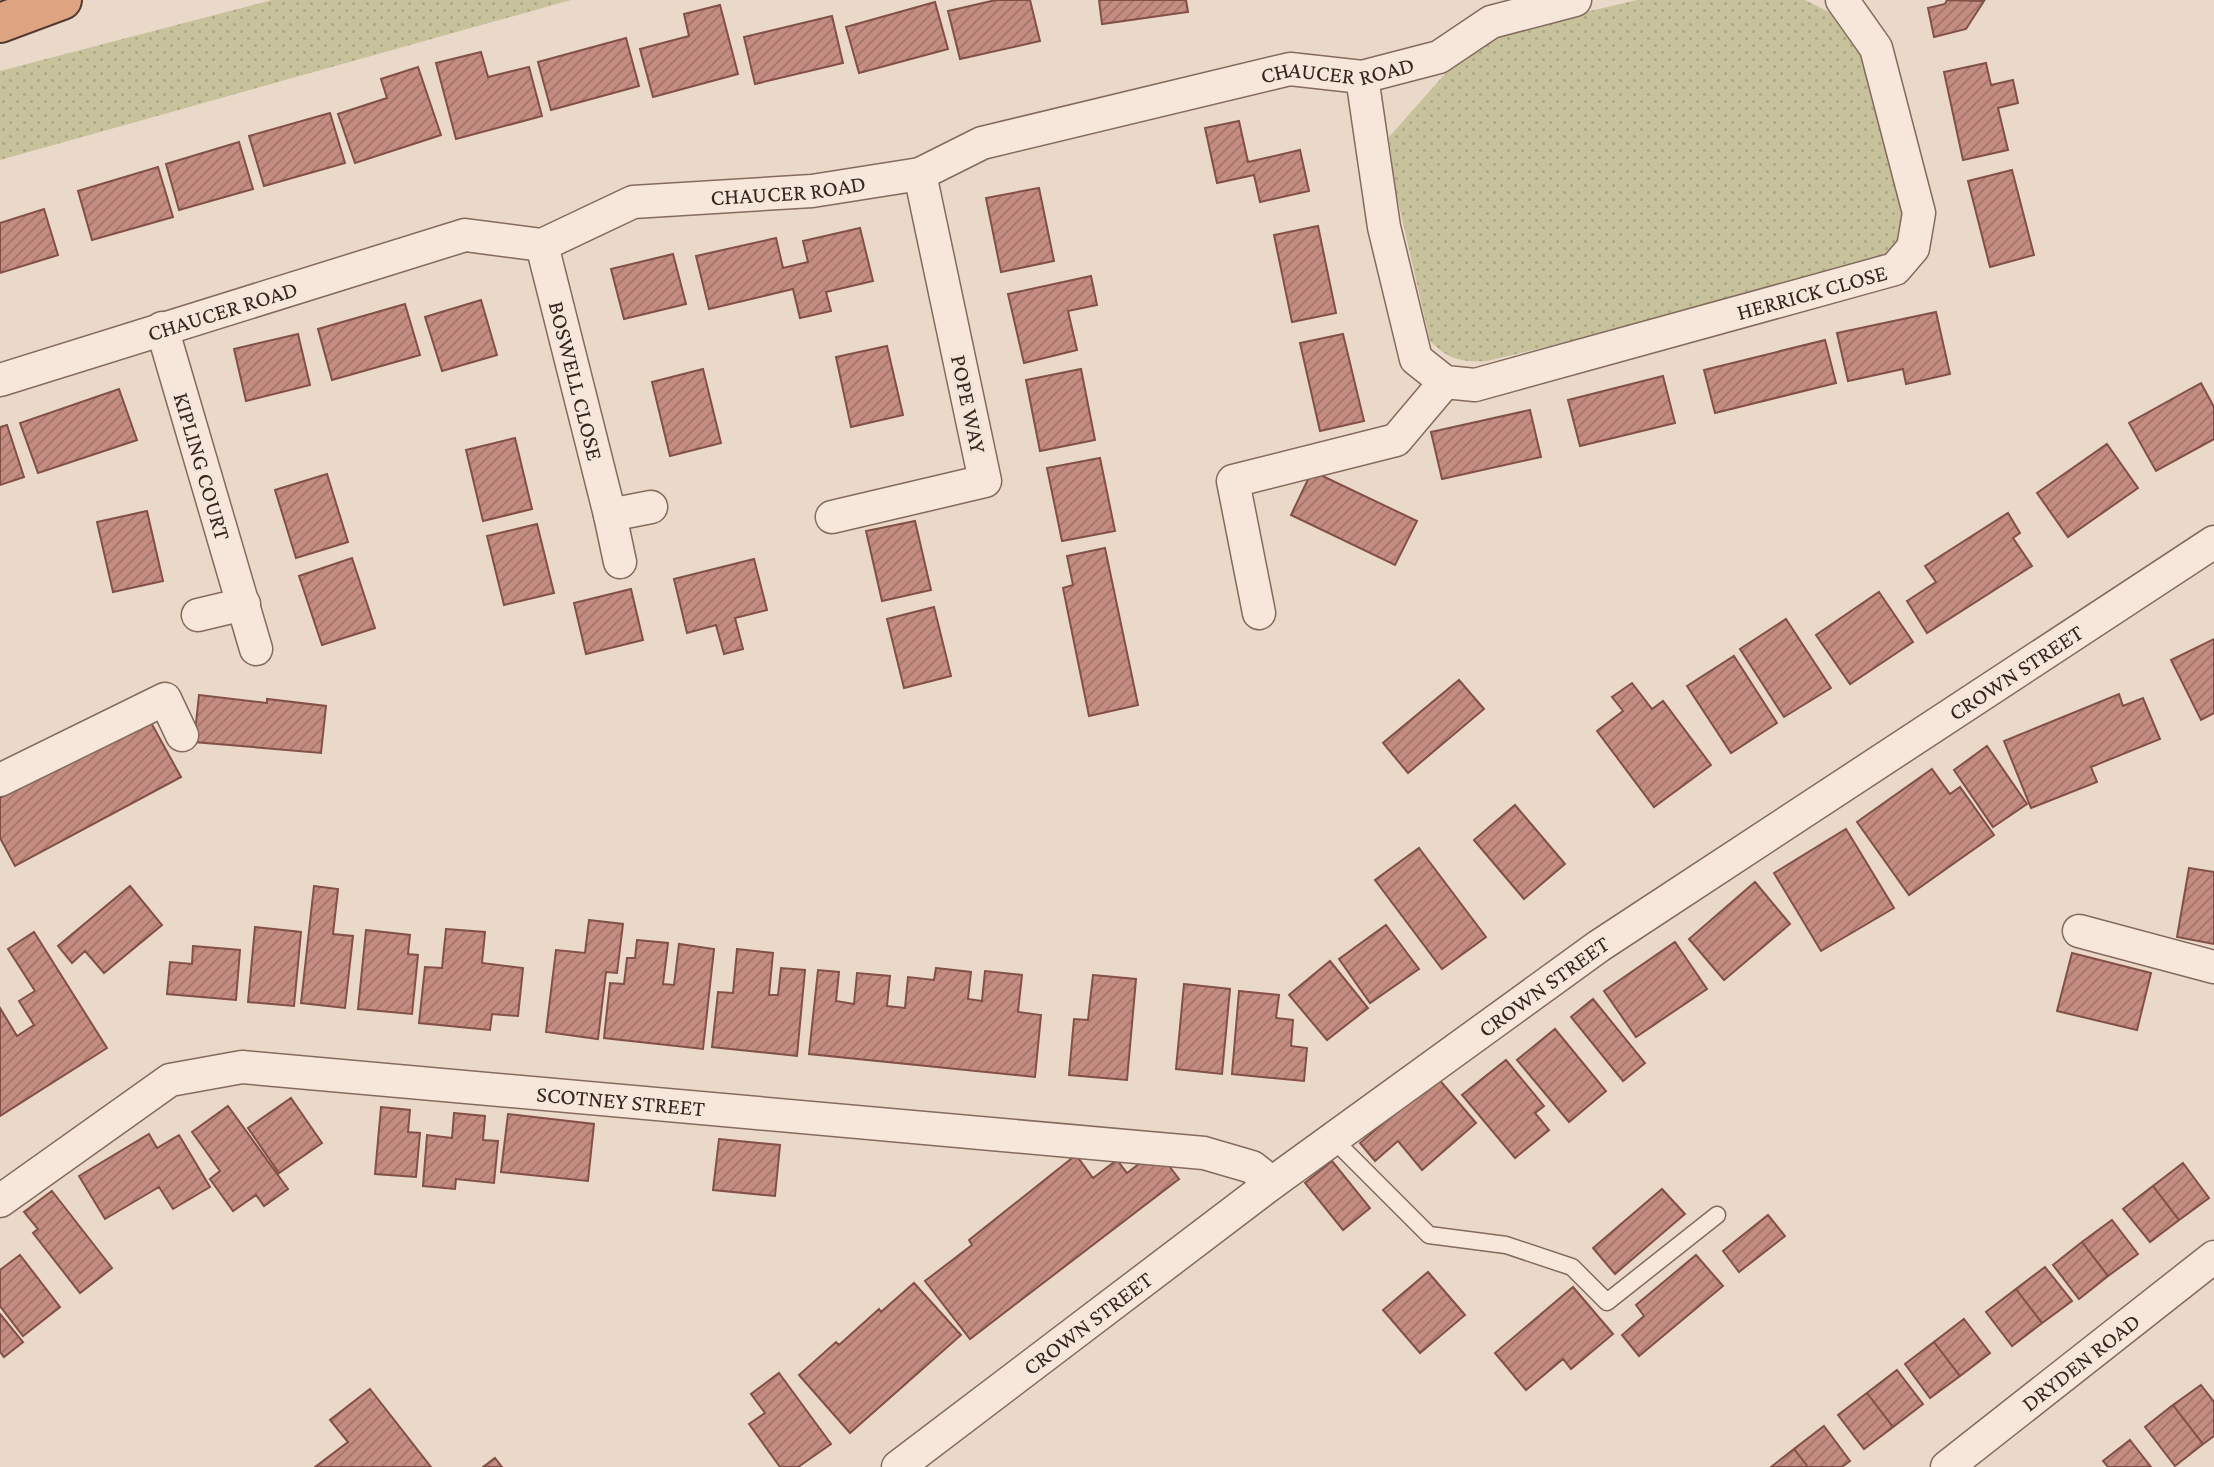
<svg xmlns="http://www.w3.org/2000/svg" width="2214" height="1467" font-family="'Crimson Pro',serif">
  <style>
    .grass { fill: url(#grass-dots) }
    .building { fill: url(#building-hatch); stroke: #825047; stroke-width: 2 }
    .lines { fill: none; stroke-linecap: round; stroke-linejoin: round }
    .service-casing { stroke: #856a5e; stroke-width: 19 }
    .minor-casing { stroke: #856a5e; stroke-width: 35 }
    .trunk-casing { stroke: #533a32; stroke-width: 42 }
    .service { stroke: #f6e7da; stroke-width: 16 }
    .minor { stroke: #f6e7da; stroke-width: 32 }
    .trunk { stroke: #dea482; stroke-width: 38 }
    .labels { text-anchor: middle; stroke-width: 7; stroke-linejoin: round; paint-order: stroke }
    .street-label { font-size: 23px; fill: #362621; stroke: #f2e4d7 }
  </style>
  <defs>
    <pattern id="grass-dots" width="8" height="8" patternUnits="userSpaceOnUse" patternTransform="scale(1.75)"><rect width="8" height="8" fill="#c8c29c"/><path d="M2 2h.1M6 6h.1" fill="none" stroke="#aca786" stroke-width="1.8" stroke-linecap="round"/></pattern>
    <pattern id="building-hatch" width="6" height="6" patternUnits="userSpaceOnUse" patternTransform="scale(1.75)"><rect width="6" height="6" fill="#c58d81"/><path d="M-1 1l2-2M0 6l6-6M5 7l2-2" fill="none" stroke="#a17369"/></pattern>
  </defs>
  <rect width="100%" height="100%" fill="#ead8c8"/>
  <!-- grass -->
  <path class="grass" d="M272 0H571L0 160V71Z
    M1637 0H1805L1833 14 1856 44 1872 88 1904 213 1902 230 1891 253 1842 276 1487 361C1461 362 1449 360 1430 341L1395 188 1389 137 1444 75 1495 39 1543 22Z"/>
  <!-- building -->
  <path class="building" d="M996 0H1030L1040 41 960 59 948 11Z
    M1099 0H1186L1188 12 1102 24Z
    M1947 0 1984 1 1966 29 1934 37 1928 8 1945 4Z
    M935 2 948 49 859 73 846 27Z
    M720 5 738 74 653 97 640 49 689 36 684 14Z
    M832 16 843 63 755 84 744 37Z
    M626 38 639 86 551 110 538 62Z
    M481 52 488 77 529 67 542 116 456 139 436 63Z
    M1986 63 1991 85 2013 80 2018 103 1998 108 2008 150 1963 160 1944 72Z
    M418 67 441 135 355 163 338 114 387 98 381 79Z
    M330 113 345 163 264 186 249 136Z
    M1239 121 1248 162 1300 150 1309 191 1260 202 1254 175 1217 183 1205 128Z
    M239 142 253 189 179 210 166 164Z
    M158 167 173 217 92 240 78 191Z
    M2012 170 2034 255 1990 267 1968 181Z
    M1039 188 1054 261 1001 272 986 198Z
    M44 209 58 255 0 273V223Z
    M1318 226 1336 313 1292 322 1274 235Z
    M860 228 873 281 826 292 831 311 800 318 793 289 709 309 696 256 776 238 783 268 808 262 803 241Z
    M673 254 686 304 624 319 611 269Z
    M1091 276 1097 305 1068 311 1077 350 1024 363 1008 294Z
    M481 300 497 355 442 371 425 317Z
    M405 304 420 355 332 380 318 329Z
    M1936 312 1950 374 1906 384 1903 369 1848 381 1837 333Z
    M298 334 310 385 246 401 234 349Z
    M1343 334 1364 421 1320 431 1300 343Z
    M1825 340 1836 383 1715 413 1704 370Z
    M887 346 903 415 851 427 836 357Z
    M703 369 721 443 670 456 652 382Z
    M1081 369 1095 440 1040 451 1026 380Z
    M1663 376 1675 423 1580 446 1568 400Z
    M2201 383 2214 407V439L2156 471 2129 423Z
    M119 389 137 440 38 473 20 423Z
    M1530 410 1541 457 1442 479 1431 432Z
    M7 425 24 477 0 485V427Z
    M515 438 532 509 483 521 466 450Z
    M2107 444 2138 488 2068 537 2037 493Z
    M1100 458 1115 531 1062 541 1047 468Z
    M1312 471 1417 521 1395 565 1291 515Z
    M327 474 348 542 296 558 275 490Z
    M147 511 163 581 113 592 97 522Z
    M2008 513 2020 533 2013 538 2032 566 1927 633 1907 601 1936 582 1925 566Z
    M915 521 931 590 882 601 866 531Z
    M537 524 554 593 504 605 487 536Z
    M1105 548 1138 705 1089 716 1063 588 1073 585 1067 556Z
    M352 558 375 628 322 645 299 576Z
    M754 559 767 610 735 618 743 649 724 654 716 625 687 633 674 579Z
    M631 589 643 640 586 654 574 603Z
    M1879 592 1913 642 1850 684 1816 635Z
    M934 607 951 676 904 688 887 619Z
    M1786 619 1831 688 1784 717 1740 649Z
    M2214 639V713L2201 720 2171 660Z
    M1734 656 1777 723 1731 753 1687 686Z
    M1459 680 1484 709 1408 773 1383 743Z
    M1632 683 1652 709 1663 701 1711 765 1654 807 1597 731 1623 711 1612 697Z
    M2119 694 2123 706 2143 698 2160 739 2091 767 2097 782 2031 808 2004 741Z
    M199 695 267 703V699L326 706 321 753 194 742Z
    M149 719 181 777 15 866 0 838V798Z
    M1987 746 2027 804 1993 827 1954 770Z
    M1932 769 1950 794 1960 787 1994 835 1909 895 1857 822Z
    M1515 805 1565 864 1524 899 1474 840Z
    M1846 829 1894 908 1821 951 1774 873Z
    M1419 848 1486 937 1442 969 1375 880Z
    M2189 868 2214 872V944L2177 937Z
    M1755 882 1790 924 1724 980 1689 939Z
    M130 886 162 925 104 973 85 951 72 963 58 946Z
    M314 886 338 889 333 934 353 936 345 1008 301 1003Z
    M589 920 623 924 617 973 606 972 598 1039 546 1032 556 950 585 953Z
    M1386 925 1419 969 1370 1003 1339 959Z
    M255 927 301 932 294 1006 248 1002Z
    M446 929 485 932 482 963 523 968 518 1016 492 1014 490 1030 419 1023 425 967 442 968Z
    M366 930 410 935 408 954 418 955 412 1014 358 1009Z
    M34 932 107 1048 0 1116V1008L17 1036 34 1025 19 1001 35 991 8 949Z
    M637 940 668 943 663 984 674 985 679 944 714 949 703 1049 604 1038 610 983 624 984 627 958H635Z
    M1675 942 1707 989 1636 1037 1604 991Z
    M193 946 240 950 236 1000 167 994 170 962 192 964Z
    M737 949 773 953 769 995H778L781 968 805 970 797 1056 712 1047 718 992 733 993Z
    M2072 953 2151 973 2137 1030 2057 1011Z
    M1330 961 1368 1008 1327 1040 1289 995Z
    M936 968 971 972 968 999 982 1001 985 971 1022 975 1018 1012 1041 1015 1035 1077 809 1054 818 970 839 972 836 1001 854 1004 857 973 890 976 887 1006 905 1008 908 977 934 980Z
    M1093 975 1136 979 1127 1080 1069 1075 1074 1019 1088 1020Z
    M1184 984 1230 989 1222 1074 1176 1069Z
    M1239 991 1279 995 1276 1018 1293 1020 1291 1046 1307 1048 1304 1081 1232 1074Z
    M1593 999 1645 1063 1623 1081 1571 1017Z
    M1555 1029 1606 1091 1569 1122 1517 1060Z
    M1506 1060 1544 1106 1535 1113 1549 1130 1515 1158 1462 1095Z
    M1437 1077 1476 1123 1422 1170 1398 1141 1375 1161 1360 1143Z
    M291 1098 322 1143 279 1173 248 1128Z
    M228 1106 288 1189 264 1206 256 1195 233 1211 210 1179 220 1171 192 1132Z
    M381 1107 410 1110 408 1132 420 1133 416 1177 375 1174Z
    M454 1113 485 1116 483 1140 498 1141 494 1183 456 1179 455 1189 423 1186 427 1135 452 1138Z
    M508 1114 594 1124 588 1181 501 1172Z
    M149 1134 157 1148 179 1135 210 1187 173 1209 159 1187 105 1219 79 1176Z
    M719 1139 780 1145 775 1196 713 1190Z
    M1157 1150 1179 1179 970 1339 925 1281 972 1245 969 1240 1076 1155 1093 1178 1117 1160 1127 1173Z
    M1332 1161 1370 1208 1343 1230 1305 1183Z
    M2183 1163 2209 1198 2179 1220 2153 1186Z
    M2153 1186 2179 1220 2150 1242 2123 1209Z
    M1662 1189 1685 1214 1615 1274 1593 1248Z
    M52 1191 112 1268 80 1293 33 1233 38 1229 24 1212Z
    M1768 1215 1785 1236 1739 1272 1723 1251Z
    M2112 1220 2138 1254 2108 1276 2082 1242Z
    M2082 1242 2108 1276 2079 1299 2053 1265Z
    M20 1255 60 1307 23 1336 0 1306V1270Z
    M1696 1255 1723 1286 1639 1356 1622 1335 1644 1316 1636 1305Z
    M2045 1267 2072 1301 2042 1323 2016 1289Z
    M1428 1272 1465 1315 1420 1353 1383 1310Z
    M914 1283 961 1335 850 1433 799 1375 836 1342 839 1345 879 1309 881 1312Z
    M1573 1287 1613 1334 1571 1369 1563 1359 1526 1390 1495 1353Z
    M2016 1289 2042 1323 2012 1346 1986 1312Z
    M0 1314 23 1342 4 1357 0 1352Z
    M1964 1319 1990 1353 1960 1376 1934 1342Z
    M1934 1342 1960 1376 1930 1398 1905 1364Z
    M1897 1370 1923 1404 1893 1427 1867 1393Z
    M779 1373 831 1444 798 1467H780L749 1424 765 1413 751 1394Z
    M2201 1385 2214 1402V1436L2203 1444 2173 1405Z
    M370 1389 431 1467H315L348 1442 330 1420Z
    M1867 1393 1893 1427 1864 1449 1838 1415Z
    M2173 1405 2203 1444 2175 1466 2145 1427Z
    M1824 1426 1850 1461 1842 1467H1808L1794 1449Z
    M2130 1440 2151 1467H2108L2103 1461Z
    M1794 1449 1808 1467H1771Z
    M495 1458 502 1467H483Z"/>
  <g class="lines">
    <defs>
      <path id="service" d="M1333 1139 1429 1235 1506 1245 1572 1267 1607 1302 1717 1215"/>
      <g id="minor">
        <path id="s1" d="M1362 77 1384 227 1416 359 1445 382 1475 385 1895 269 1913 248 1919 213 1876 48 1842 0"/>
        <path id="s2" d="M542 245 610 515 651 507"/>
        <path id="s3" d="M162 328 256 649"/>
        <path id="s4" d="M0 380 465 235 542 245 633 202 812 191 920 174 982 143 1290 69 1362 77 1439 57 1491 22 1575 0"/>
        <path d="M610 515 620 562"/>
        <path d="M832 517 985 481 920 174"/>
        <path d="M1259 613 1233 481 1396 440 1445 382"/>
        <path d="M198 615 244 604"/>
        <path d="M0 780 165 699 182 735"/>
        <path d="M2079 931 2214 967"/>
        <path id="s5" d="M0 1201 170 1080 242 1067 1204 1153 1252 1167 1272 1183"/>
        <path id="s6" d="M898 1467 1272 1183 1599 946 2214 542"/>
        <path id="s7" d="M1947 1467 2214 1257"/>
      </g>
      <path id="trunk" d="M0 23 62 0"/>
    </defs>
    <!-- service casing -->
    <use href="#service" class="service-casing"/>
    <!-- minor casing -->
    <use href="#minor" class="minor-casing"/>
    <!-- trunk casing -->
    <use href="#trunk" class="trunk-casing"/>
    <!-- service -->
    <use href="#service" class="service"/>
    <!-- minor -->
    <use href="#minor" class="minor"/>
    <!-- trunk -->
    <use href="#trunk" class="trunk"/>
  </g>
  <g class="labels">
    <!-- street labels -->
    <g class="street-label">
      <text dy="8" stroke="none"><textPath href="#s4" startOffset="1388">CHAUCER ROAD</textPath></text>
      <text dy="8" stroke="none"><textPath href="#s4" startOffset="821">CHAUCER ROAD</textPath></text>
      <text dy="8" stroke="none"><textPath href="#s1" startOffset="704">HERRICK CLOSE</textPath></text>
      <text dy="8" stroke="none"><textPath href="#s4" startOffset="233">CHAUCER ROAD</textPath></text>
      <text dy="8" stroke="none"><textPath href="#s2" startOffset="140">BOSWELL CLOSE</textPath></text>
      <text transform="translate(969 404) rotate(78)" y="8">POPE WAY</text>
      <text dy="8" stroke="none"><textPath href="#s3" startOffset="144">KIPLING COURT</textPath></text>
      <text dy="8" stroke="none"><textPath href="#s6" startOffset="1372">CROWN STREET</textPath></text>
      <text dy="8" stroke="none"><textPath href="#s6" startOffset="805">CROWN STREET</textPath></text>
      <text dy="8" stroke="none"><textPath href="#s5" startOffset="662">SCOTNEY STREET</textPath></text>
      <text dy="8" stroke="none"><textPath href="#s6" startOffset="238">CROWN STREET</textPath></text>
      <text dy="8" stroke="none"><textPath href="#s7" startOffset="170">DRYDEN ROAD</textPath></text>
    </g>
  </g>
</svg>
